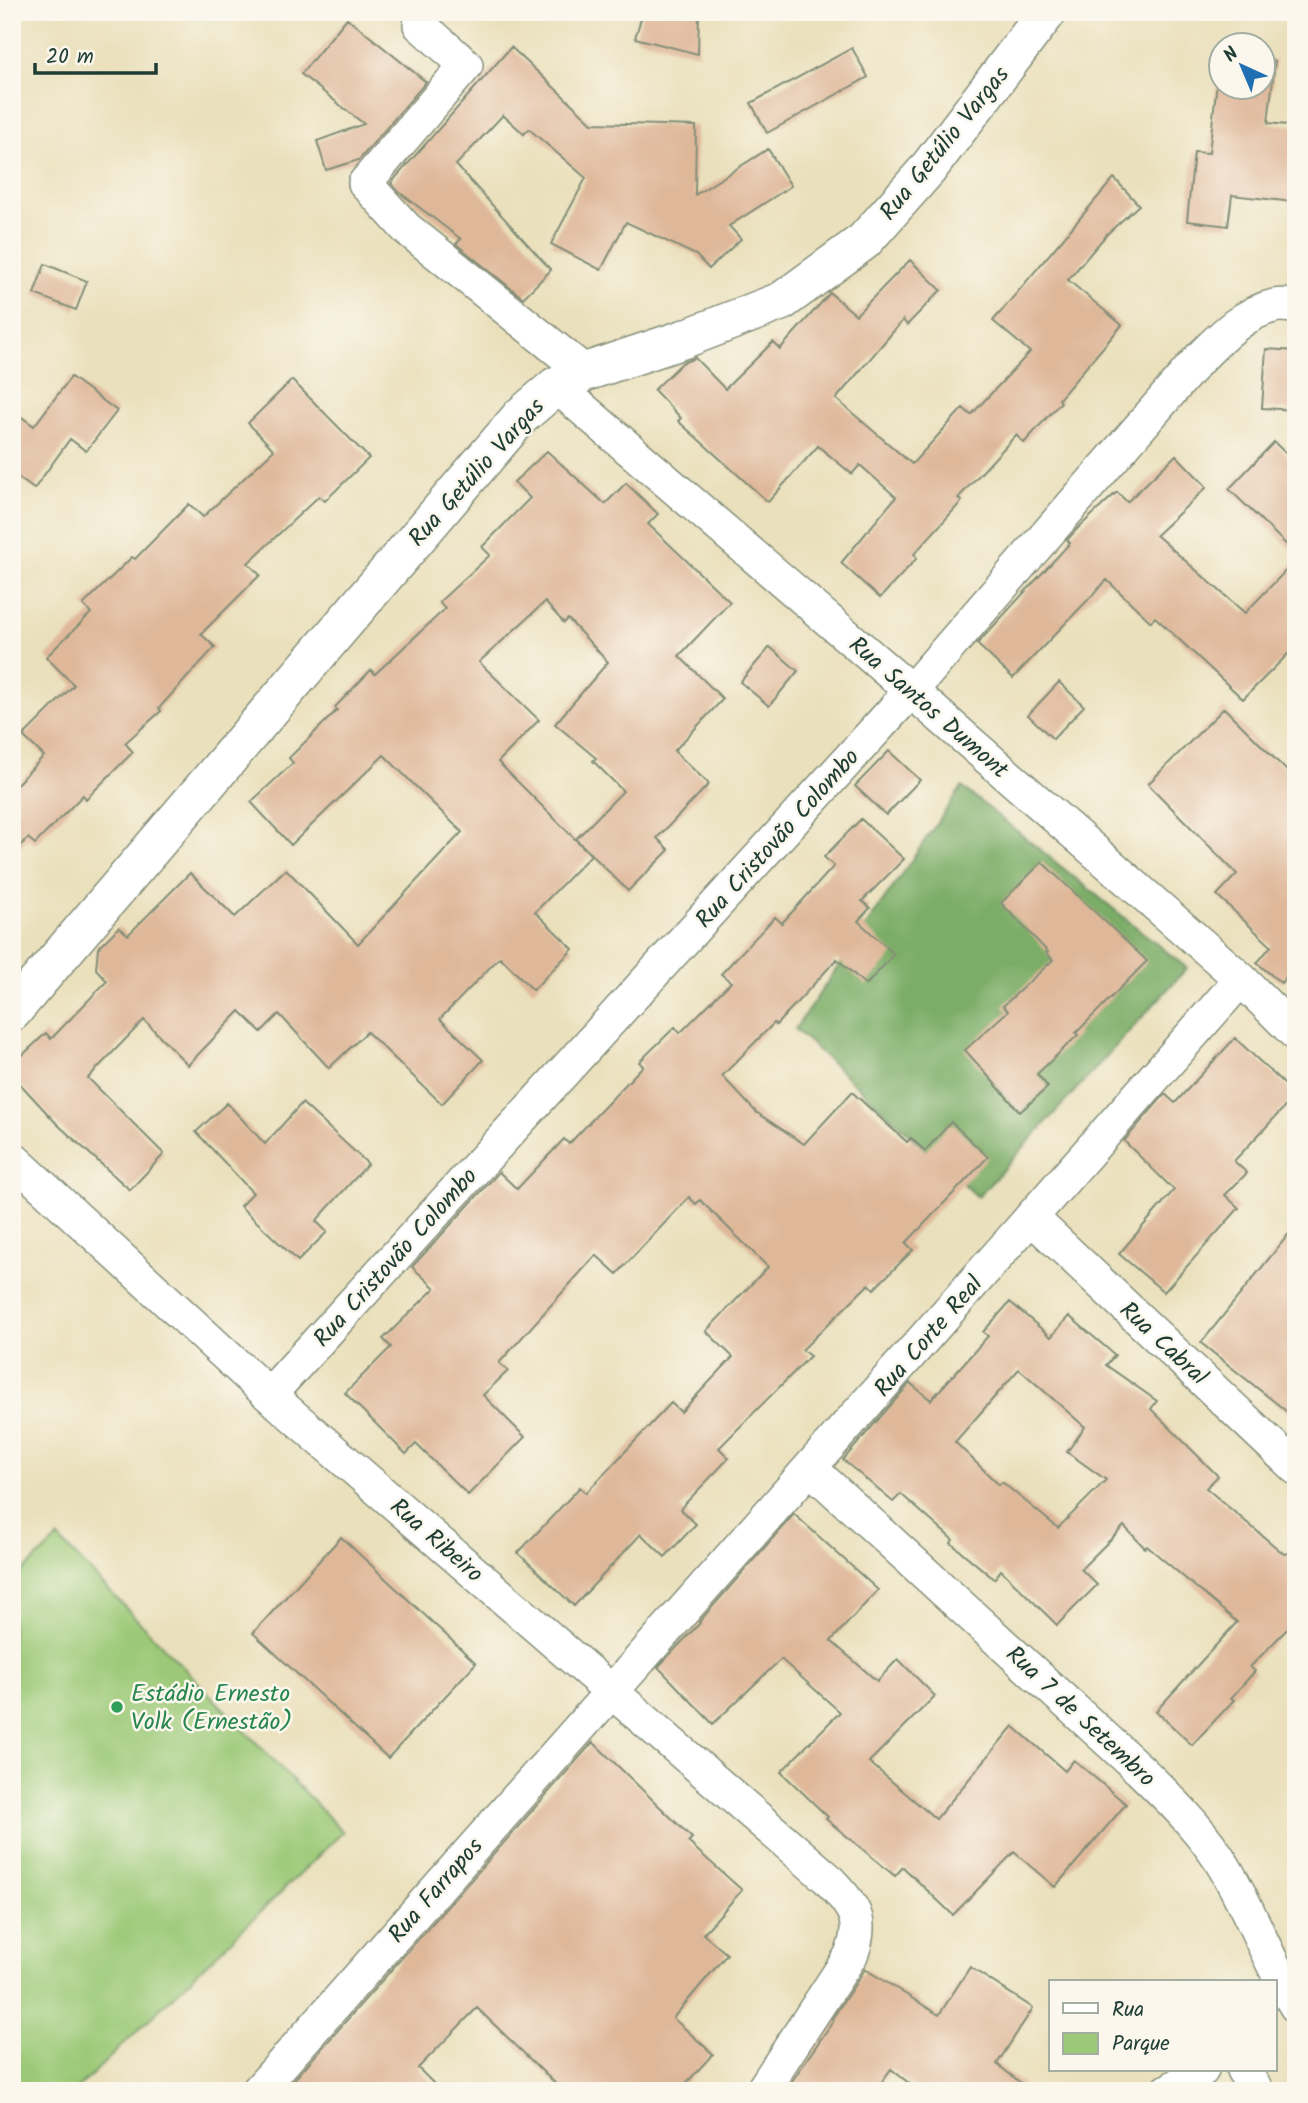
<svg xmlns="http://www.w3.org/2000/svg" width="1308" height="2103" font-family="Kalam,sans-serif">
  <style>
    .green { fill: #9bc977; stroke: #5d8356; stroke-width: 2 }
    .forest { fill: #7cad68; stroke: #4e754e; stroke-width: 2 }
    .building { fill: #dfb89a; fill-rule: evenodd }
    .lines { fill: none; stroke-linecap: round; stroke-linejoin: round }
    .minor-casing { stroke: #848e78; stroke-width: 36 }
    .tertiary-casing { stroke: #848e78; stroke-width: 41 }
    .minor { stroke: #fff; stroke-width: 33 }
    .tertiary { stroke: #fff; stroke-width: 38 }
    .leisure-dot { fill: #2e9e5b; stroke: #fbf7ec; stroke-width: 2.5 }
    .labels { text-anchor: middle; stroke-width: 5; stroke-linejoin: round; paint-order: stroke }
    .street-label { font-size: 24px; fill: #1f3d34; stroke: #fbf7ec }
    .leisure-label { font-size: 24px; fill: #27864d; stroke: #fbf7ec; text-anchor: start }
  </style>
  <rect width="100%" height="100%" fill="#fbf7ec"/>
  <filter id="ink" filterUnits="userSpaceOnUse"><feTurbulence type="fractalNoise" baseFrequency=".0143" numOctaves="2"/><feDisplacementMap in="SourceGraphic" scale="14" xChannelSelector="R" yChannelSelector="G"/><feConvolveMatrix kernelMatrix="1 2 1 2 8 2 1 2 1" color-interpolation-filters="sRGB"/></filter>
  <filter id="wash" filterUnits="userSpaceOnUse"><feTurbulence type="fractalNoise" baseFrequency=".00686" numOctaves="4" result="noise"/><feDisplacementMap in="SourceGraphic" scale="28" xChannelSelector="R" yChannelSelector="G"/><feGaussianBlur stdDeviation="1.57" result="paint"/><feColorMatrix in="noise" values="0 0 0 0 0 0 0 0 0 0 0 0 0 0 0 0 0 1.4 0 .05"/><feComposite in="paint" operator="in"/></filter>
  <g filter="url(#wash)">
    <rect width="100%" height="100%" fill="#eae0bc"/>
    <!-- green -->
    <path class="green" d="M58 1538 343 1832 75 2091H12V1582Z"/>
    <!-- forest -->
    <path class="forest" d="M962 787 1187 968 978 1197 795 1029Z"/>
    <g id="blocks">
      <!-- building -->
      <path class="building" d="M643 12H699L698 54 635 38Z
        M347 18 426 82 359 160 326 170 317 141 364 124 301 74Z
        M511 47 592 123 696 126 695 195 768 149 791 186 729 226 741 239 709 269 696 255 626 222 601 270 551 244 586 178 529 129 524 134 503 115 456 165 551 270 523 298 456 244 461 239 399 192 391 183Z
        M852 48 868 77 767 133 751 103Z
        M1220 55 1221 88H1263V60L1275 61 1268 123 1296 126 1293 202 1232 195 1228 226 1187 221 1194 152 1209 153Z
        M1114 178 1139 205 1107 234 1068 280 1122 325 1059 399 1061 402 1024 443 1016 435 958 498 962 501 914 554 917 558 880 598 841 563 896 497 860 465 852 474 818 446 768 502 678 421 681 418 654 390 682 363 695 358 725 389 773 342 780 349 830 293 856 315 910 260 941 290 907 325 903 320 836 399 912 464 963 408 971 415 1030 352 993 321Z
        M45 264 87 281 76 310 34 294Z
        M1266 349 1296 351V410L1262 408Z
        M71 377 117 411 86 451 70 439 34 489 12 473V410L34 426Z
        M292 380 369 458 325 501 319 496 248 563 260 575 201 634 215 647 159 708 161 711 125 743 133 752 86 799 83 795 35 844 28 838 12 854V789L44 756 23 736 74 685 46 657 91 613 83 605 132 557 135 559 189 504 203 517 274 450 248 423Z
        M1274 442 1296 463V554L1229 489Z
        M547 451 605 504 626 483 658 514 648 524 730 602 679 656 723 699 674 751 709 784 657 838 669 850 628 891 576 839 623 791 593 761 596 758 555 724 608 662 568 619 564 623 545 602 479 662 539 720 498 762 591 855 535 912 573 949 533 990 500 957 440 1019 483 1060 442 1104 367 1032 329 1068 279 1014 261 1032 240 1011 188 1065 144 1020 88 1078 164 1154 130 1190 57 1124 12 1075V1065L46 1033 51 1039 107 981 96 969 98 948 119 927 128 935 190 873 235 917 286 869 358 944 462 832 384 755 291 845 251 802 293 763 289 758 337 710 335 707 371 670 375 674 445 609 439 602 490 555 482 547 530 498 514 482Z
        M1176 455 1207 487 1156 535 1245 613 1296 560V646L1243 699 1155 617 1151 622 1107 580 1013 678 977 644 1070 543 1067 540 1077 529 1117 492 1127 502Z
        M770 647 798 671 769 706 740 682Z
        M1059 682 1084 706 1053 739 1028 715Z
        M1224 708 1296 780V969L1294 968 1281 983 1257 963 1271 946 1217 895 1237 874 1148 784Z
        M889 751 920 780 886 815 855 786Z
        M861 819 904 859 862 901 870 908 858 921 894 954 866 985 837 959 776 1025 774 1023 722 1076 756 1112 804 1144 852 1092 907 1142 911 1138 925 1151 951 1122 988 1157 906 1243 913 1250 874 1289 869 1284 802 1350 810 1356 719 1448 729 1458 680 1509 696 1524 665 1557 641 1534 574 1606 518 1553 580 1487 586 1493 671 1403 681 1412 733 1357 706 1331 768 1267 700 1200 696 1204 689 1197 617 1274 596 1255 499 1363 508 1371 483 1395 525 1437 468 1495 416 1444 406 1454 345 1393 391 1347 383 1339 435 1288 412 1267 499 1172 517 1189 564 1139 569 1144 643 1066 639 1062 675 1027 680 1033 731 982 721 974 775 917 782 923 834 866 824 857Z
        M1042 862 1147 961 1076 1033 1078 1035 1037 1074 1048 1087 1020 1112 965 1050 1008 1011 1003 1006 1053 960 1046 953 1048 952 1001 903Z
        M1235 1038 1296 1095 1234 1161 1247 1173 1225 1195 1239 1208 1164 1292 1119 1254 1174 1190 1124 1141 1165 1094 1175 1103Z
        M227 1103 265 1144 302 1103 368 1164 316 1221 327 1232 298 1261 240 1206 253 1193 196 1132Z
        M1296 1225V1419L1201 1343Z
        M1010 1302 1051 1337 1069 1316 1115 1355 1106 1365 1157 1401 1151 1409 1218 1476 1206 1488 1284 1554 1296 1552V1620L1250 1667 1255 1671 1231 1698 1234 1700 1192 1745 1156 1711 1237 1622 1147 1546 1145 1548 1124 1526 1081 1569 1097 1585 1057 1625 1001 1570 994 1579 951 1543 953 1540 901 1494 893 1502 843 1460 910 1383 931 1400 988 1336 983 1332ZM1019 1369 1085 1427 1067 1452 1106 1480 1058 1528 1002 1482 999 1485 955 1442Z
        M794 1514 878 1590 831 1641 877 1681 898 1659 935 1696 869 1762 936 1819 1013 1726 1065 1771 1074 1760 1126 1804 1055 1887 1014 1852 953 1915 903 1867 895 1876 826 1819 828 1817 781 1772 840 1712 781 1659 713 1724 658 1667 700 1623 699 1622Z
        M341 1537 476 1663 388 1758 253 1633Z
        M593 1742 692 1838 688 1842 742 1890 703 1934 727 1954 673 2018 713 2054 679 2091H563L477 2008 418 2068 441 2091H284Z
        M970 1967 1033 2008 997 2064 1031 2091H919L891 2069 875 2091H785L834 2020 832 2019 865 1969 939 2015Z"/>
    </g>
  </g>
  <g filter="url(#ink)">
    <use href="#blocks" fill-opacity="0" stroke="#848e78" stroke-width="2"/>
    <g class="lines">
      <defs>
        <path id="minor" d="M420 25 466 65 365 183 406 228 585 372
          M556 386 911 691 1241 979 1296 1034
          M12 1158 269 1395 827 1878C852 1905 866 1918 851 1955L762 2091
          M1032 1218 1296 1468
          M269 1395 911 691 1198 360C1219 339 1243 313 1274 306 1280 304 1289 306 1296 306
          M811 1469 1139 1769C1168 1797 1196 1824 1218 1857 1249 1904 1266 1959 1296 2006
          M1243 2070 1257 2091
          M258 2091C585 1719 915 1351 1241 979
          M1168 2091 1202 2070"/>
        <path id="tertiary" d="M12 1012 521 416 556 386 585 372 684 339 782 301 864 241 927 170 1047 12"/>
      </defs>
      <!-- minor casing -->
      <use href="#minor" class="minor-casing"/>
      <!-- tertiary casing -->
      <use href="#tertiary" class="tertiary-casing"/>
      <!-- minor -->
      <use href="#minor" class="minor"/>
      <!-- tertiary -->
      <use href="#tertiary" class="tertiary"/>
    </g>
  </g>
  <!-- markers -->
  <circle class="leisure-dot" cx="117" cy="1707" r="7"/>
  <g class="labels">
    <!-- street labels -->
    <g class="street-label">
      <text transform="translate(944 143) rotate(-51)" y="8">Rua Getúlio Vargas</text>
      <text transform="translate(476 472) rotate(-48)" y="8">Rua Getúlio Vargas</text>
      <text transform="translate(929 707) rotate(41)" y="8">Rua Santos Dumont</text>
      <text transform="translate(777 838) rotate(-48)" y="8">Rua Cristovão Colombo</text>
      <text transform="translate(395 1257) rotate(-48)" y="8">Rua Cristovão Colombo</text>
      <text transform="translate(928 1336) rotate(-49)" y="8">Rua Corte Real</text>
      <text transform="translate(1164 1343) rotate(43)" y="8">Rua Cabral</text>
      <text transform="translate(437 1540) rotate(41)" y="8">Rua Ribeiro</text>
      <text transform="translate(1081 1716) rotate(43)" y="8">Rua 7 de Setembro</text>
      <text transform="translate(435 1890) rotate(-49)" y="8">Rua Farrapos</text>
    </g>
    <!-- leisure labels -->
    <g class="leisure-label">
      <text x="131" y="1701">Estádio Ernesto<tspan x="131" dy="28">Volk (Ernestão)</tspan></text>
    </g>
  </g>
  <!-- margin -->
  <rect width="1308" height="2103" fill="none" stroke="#fbf7ec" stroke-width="42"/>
  <!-- legend -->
  <rect x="1049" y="1980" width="228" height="91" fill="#fbf7ec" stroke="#a3ada2" stroke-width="2"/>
  <rect x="1063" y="2003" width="35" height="10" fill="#ffffff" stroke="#a3ada2" stroke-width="2"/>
  <text x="1112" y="2016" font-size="21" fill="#1f3d34">Rua</text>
  <rect x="1063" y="2033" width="35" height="21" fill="#9bc977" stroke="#a3ada2" stroke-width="2"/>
  <text x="1112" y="2050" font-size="21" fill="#1f3d34">Parque</text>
  <!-- north arrow -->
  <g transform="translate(1242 66) rotate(316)"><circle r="33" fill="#fbf7ec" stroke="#a3ada2" stroke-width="2"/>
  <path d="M0-5L12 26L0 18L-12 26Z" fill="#1f6fb2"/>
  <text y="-10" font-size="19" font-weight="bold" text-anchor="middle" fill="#1f3d34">N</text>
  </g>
  <!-- scale -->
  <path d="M35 63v10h121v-10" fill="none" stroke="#1f3d34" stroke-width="3.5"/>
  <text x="46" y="63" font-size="21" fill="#1f3d34" stroke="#fbf7ec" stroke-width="5" paint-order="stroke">20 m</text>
</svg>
